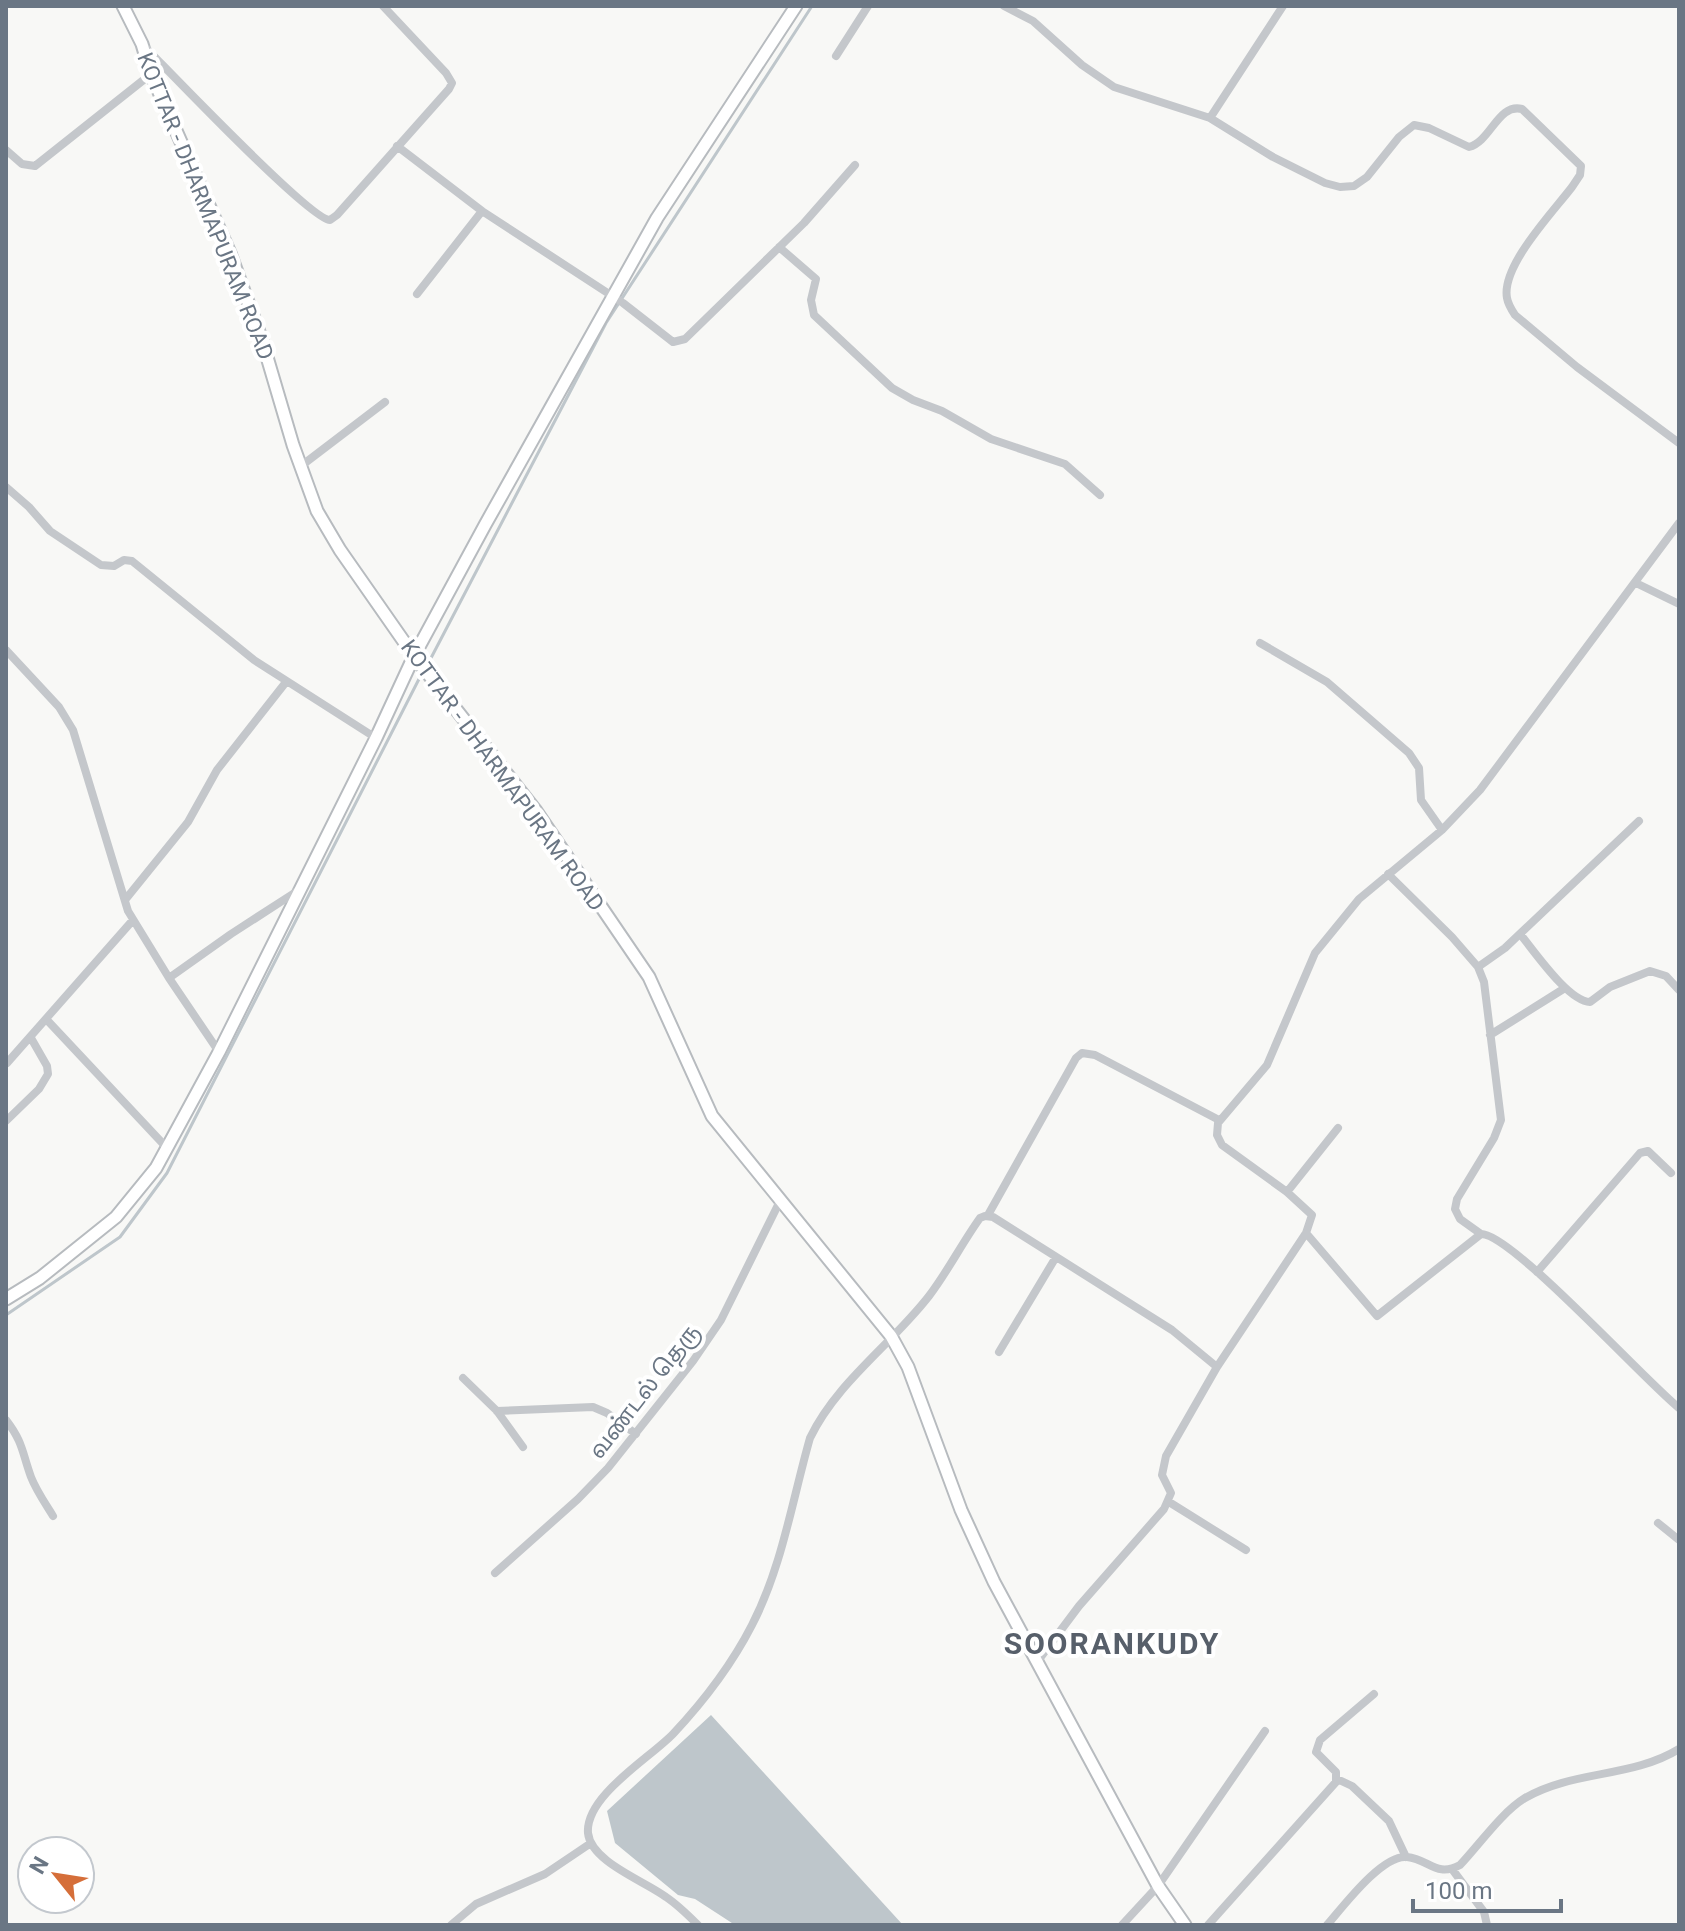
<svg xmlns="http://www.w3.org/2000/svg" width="1685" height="1931" font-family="Roboto,'Noto Sans Tamil',sans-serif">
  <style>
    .water { fill: #bec6cb }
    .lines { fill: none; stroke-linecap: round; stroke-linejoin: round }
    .stream { stroke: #bec6cb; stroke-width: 3 }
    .secondary-casing { stroke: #b7bbbf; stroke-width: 15 }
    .street { stroke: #c4c7cb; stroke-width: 8 }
    .secondary { stroke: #fff; stroke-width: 11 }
    .labels { text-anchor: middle; stroke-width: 8; stroke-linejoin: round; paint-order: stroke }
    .street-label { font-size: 22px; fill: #6a7684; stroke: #fff }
    .district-label { font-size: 30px; font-weight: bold; letter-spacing: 2px; fill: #575f6a; stroke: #fff }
  </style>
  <rect width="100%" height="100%" fill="#f8f8f6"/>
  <!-- water -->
  <path class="water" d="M711 1715 903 1925H735L695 1899 678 1895 615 1843 607 1811Z"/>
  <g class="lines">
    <!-- stream -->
    <path class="stream" d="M431 658 606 323 812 6
      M6 1315 120 1237 167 1173 419 679"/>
    <defs>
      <path id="secondary" d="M123 6 142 44 151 74 230 253 262 340 293 445 317 511 340 550 414 656 536 811 649 977 712 1116 891 1336 908 1367 961 1510 994 1582 1158 1886 1185 1925
        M6 1299 40 1278 116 1217 156 1168 219 1052 376 738 414 656 485 525 657 218 796 6"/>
    </defs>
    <!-- secondary casing -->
    <use href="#secondary" class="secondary-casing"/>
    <!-- street -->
    <path class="street" d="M1004 6 1033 21 1082 65 1114 87 1210 118 1273 157 1325 183 1340 187 1354 186 1367 177 1399 137 1414 125 1429 128 1469 147C1491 141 1498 103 1522 109L1581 166 1580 175 1572 187C1553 212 1501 266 1507 298 1508 304 1511 309 1515 315L1577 367 1679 443
      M143 45C168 70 309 219 330 220L337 215 449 89 452 83 446 73 383 6
      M836 56 868 6
      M1210 118 1283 6
      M397 146 482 211 623 303 673 342 685 339 804 223 855 165
      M6 150 22 164 35 166 151 74
      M779 247 816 279 811 300 814 315 892 388 913 400 942 411 991 439 1065 464 1100 495
      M417 294 482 211
      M301 466 385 402
      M6 487 29 507 50 531 101 565 114 566 124 560 132 561 254 660 376 738
      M1636 583 1679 604
      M1260 643 1327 682 1409 753 1419 768 1421 800 1442 830
      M6 650 59 707 73 730 128 911 169 978 219 1052
      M1388 874 1452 937 1478 967 1484 982 1501 1120 1494 1138 1457 1199 1455 1209 1460 1219 1481 1234
      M125 900 188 822 217 770 286 682
      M1520 934C1535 952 1568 1001 1590 1002L1610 987 1650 971 1666 976 1679 990
      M1478 967 1505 948 1639 821
      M169 978 231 934 299 890
      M47 1020 167 1148
      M1490 1035 1565 988
      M7 1063 133 920
      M6 1121 39 1089 48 1074 47 1066 31 1038
      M1287 1192 1338 1128
      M988 1215 1076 1058 1082 1053 1095 1055 1219 1120
      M1306 1233 1377 1316 1481 1234C1511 1233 1645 1381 1679 1408
      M1537 1272 1640 1153 1648 1151 1671 1173
      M999 1352 1056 1257
      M463 1378 497 1411 523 1447
      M497 1411 593 1407 607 1413 636 1434
      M6 1420C23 1442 22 1452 31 1477 36 1490 45 1503 53 1516
      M1169 1502 1246 1550
      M1658 1523 1679 1540
      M495 1573 578 1499 608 1468 693 1361 721 1320 781 1199
      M1037 1662 1079 1606 1164 1509 1171 1493 1162 1475 1166 1456 1217 1367 1306 1233 1312 1215 1287 1192 1222 1145 1217 1135 1218 1123 1267 1065 1315 953 1359 899 1442 830 1480 790 1679 523
      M1337 1779 1352 1786 1389 1821 1406 1857
      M1452 1869 1484 1912 1487 1925
      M451 1925 476 1904 545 1874 591 1843
      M698 1925C688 1915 678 1905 666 1897 645 1881 591 1862 588 1833 585 1796 650 1758 673 1734 703 1702 732 1664 752 1625 782 1567 792 1501 810 1438 837 1382 891 1345 929 1296 948 1271 962 1243 980 1218L985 1216 993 1217 1172 1330 1217 1367
      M1122 1925 1158 1886 1265 1731
      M1208 1925 1336 1782V1772L1316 1752 1320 1740 1374 1694
      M1327 1925C1342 1908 1382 1854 1407 1857 1429 1859 1436 1878 1460 1865 1479 1845 1502 1812 1525 1798 1573 1770 1632 1778 1679 1749"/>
    <!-- secondary -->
    <use href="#secondary" class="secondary"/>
  </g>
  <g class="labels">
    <!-- street labels -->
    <g class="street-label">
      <text transform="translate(206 206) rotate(68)" y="8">KOTTAR - DHARMAPURAM ROAD</text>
      <text transform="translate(503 775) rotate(54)" y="8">KOTTAR - DHARMAPURAM ROAD</text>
      <text transform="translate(644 1391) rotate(-52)" y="8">வண்டல் தெரு</text>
    </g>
    <!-- district labels -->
    <g class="district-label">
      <text x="1112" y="1654">SOORANKUDY</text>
    </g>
  </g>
  <!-- border -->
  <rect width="1685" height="1931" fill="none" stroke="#6a7684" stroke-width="16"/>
  <!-- north arrow -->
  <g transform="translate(56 1875) rotate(300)"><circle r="38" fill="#ffffff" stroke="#c3c8ce" stroke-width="2"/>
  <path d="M0-6L14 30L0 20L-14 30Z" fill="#d56e39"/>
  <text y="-12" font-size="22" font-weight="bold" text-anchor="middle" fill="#6a7684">N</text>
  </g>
  <!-- scale -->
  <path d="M1413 1899v12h148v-12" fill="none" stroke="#6a7684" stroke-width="4"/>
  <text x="1425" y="1899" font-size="24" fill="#6a7684" stroke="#ffffff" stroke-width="6" paint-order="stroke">100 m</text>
</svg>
